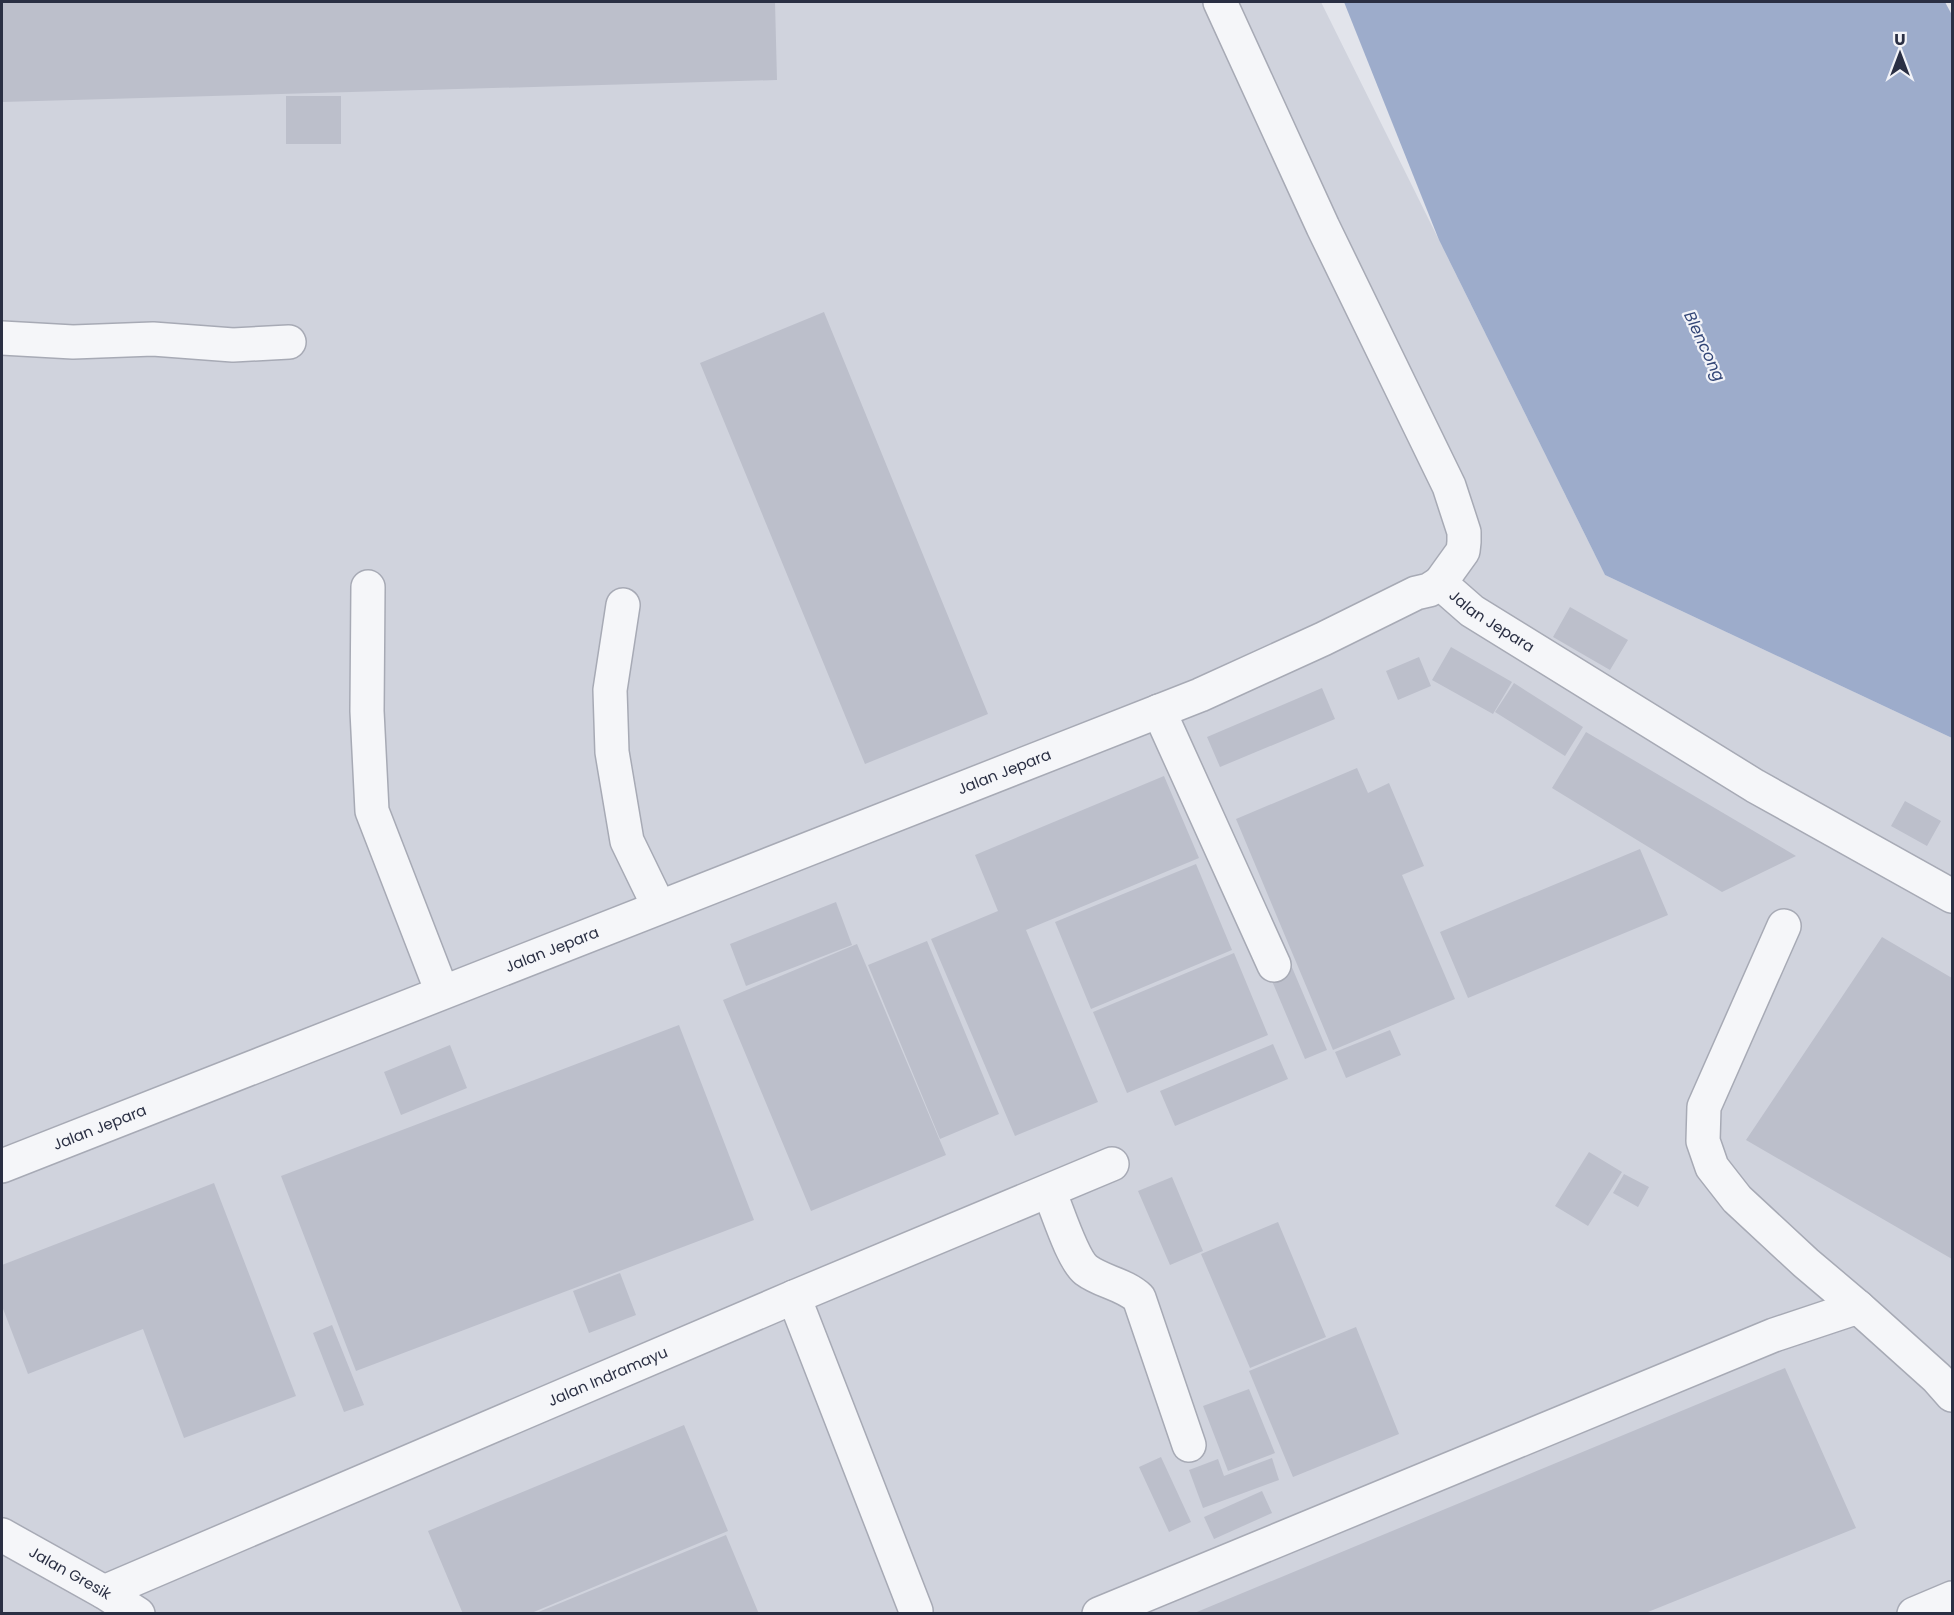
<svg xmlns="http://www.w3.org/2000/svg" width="1954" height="1615" font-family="Poppins,sans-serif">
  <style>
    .built { fill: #d0d3dd }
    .water { fill: #9daccb }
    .building { fill: #bcbfcb }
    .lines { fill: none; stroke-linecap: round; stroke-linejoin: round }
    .minor-casing { stroke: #a7aab5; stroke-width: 36 }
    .minor { stroke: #f5f6f9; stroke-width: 33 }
    .labels { text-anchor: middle; stroke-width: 4.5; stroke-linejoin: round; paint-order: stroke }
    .street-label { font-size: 15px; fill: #2a2f43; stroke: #f2f3f8 }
    .water-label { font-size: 16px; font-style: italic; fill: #334677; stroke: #f2f3f8 }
  </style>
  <rect width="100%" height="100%" fill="#e2e4eb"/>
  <!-- built -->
  <path class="built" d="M2 2H1321L1605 575 1952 738V1613L2 1614Z"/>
  <!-- water -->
  <path class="water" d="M1344 2H1945L1952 15V738L1605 575 1439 240Z"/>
  <!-- building -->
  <path class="building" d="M2 2H775L777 80 2 102Z
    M286 96H341V144H286Z
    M824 312 988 714 865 764 700 363Z
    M1570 607 1628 640 1610 670 1553 637Z
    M1451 647 1512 682 1493 714 1432 680Z
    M1419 657 1431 686 1398 700 1386 671Z
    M1514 683 1583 727 1565 756 1495 712Z
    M1322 688 1335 719 1220 767 1207 737Z
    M1586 732 1796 856 1722 892 1552 788Z
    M1357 768 1368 793 1389 783 1424 866 1402 875 1455 999 1333 1050 1236 819Z
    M1164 776 1199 858 1026 930 1098 1102 1015 1136 931 939 998 911 975 855Z
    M1905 801 1941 821 1927 846 1891 826Z
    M1640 849 1668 915 1468 998 1440 932Z
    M1196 864 1232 950 1091 1009 1055 922Z
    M836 902 852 945 746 986 730 944Z
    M1882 937 1952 978V1259L1746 1140Z
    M927 941 999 1114 940 1139 868 965Z
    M857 944 946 1155 811 1211 723 1000Z
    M1234 953 1268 1035 1127 1093 1093 1012Z
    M1291 965 1327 1050 1305 1059 1269 974Z
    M679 1025 754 1220 356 1371 281 1176Z
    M1390 1030 1401 1055 1346 1078 1335 1052Z
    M1273 1044 1288 1079 1175 1126 1160 1091Z
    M450 1045 467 1088 401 1115 384 1072Z
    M1589 1152 1622 1172 1588 1226 1555 1206Z
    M1624 1174 1649 1187 1638 1207 1613 1193Z
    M1172 1177 1203 1251 1170 1265 1138 1191Z
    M214 1183 296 1396 184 1438 143 1329 28 1374 2 1306V1265Z
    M1278 1222 1326 1337 1250 1368 1201 1254Z
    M620 1273 636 1315 589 1333 573 1291Z
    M332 1325 364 1405 344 1412 313 1333Z
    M1356 1327 1399 1434 1293 1477 1249 1371Z
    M1785 1368 1856 1528 1643 1614H1192Z
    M1249 1389 1275 1453 1228 1471 1203 1406Z
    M684 1425 728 1531 529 1614H463L428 1531Z
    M1161 1457 1191 1522 1169 1532 1139 1467Z
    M1272 1458 1279 1480 1203 1508 1189 1470 1218 1459 1224 1476Z
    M1262 1491 1272 1513 1214 1539 1204 1517Z
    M726 1535 759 1614H536V1613Z"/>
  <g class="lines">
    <defs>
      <g id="minor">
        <path d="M1220 2 1323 227 1449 486 1464 532V542L1463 551 1440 583"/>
        <path d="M2 338 73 342 153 339 233 345 289 342"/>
        <path d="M368 587 367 711 372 811 442 992"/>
        <path d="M623 605 610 690 612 752 627 841 659 907"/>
        <path d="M1159 711 1274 965"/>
        <path d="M1784 926 1704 1107 1703 1141 1712 1167 1737 1199 1806 1263 1858 1307"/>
        <path id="s1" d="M2 1166 1200 695 1323 639 1416 593 1429 590 1440 583 1472 611 1755 786 1952 896"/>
        <path d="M1049 1191C1057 1209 1072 1259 1086 1270 1102 1282 1124 1284 1139 1298L1189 1445"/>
        <path d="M794 1297 916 1611"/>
        <path id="s2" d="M2 1535 104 1592 138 1614"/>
        <path id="s3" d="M104 1592 794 1297 1112 1164"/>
        <path d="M1099 1614 1774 1335 1858 1307 1937 1378 1952 1395"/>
        <path d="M1914 1614 1952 1598"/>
      </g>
    </defs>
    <!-- minor casing -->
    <use href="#minor" class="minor-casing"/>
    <!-- minor -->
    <use href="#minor" class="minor"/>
  </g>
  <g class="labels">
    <!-- street labels -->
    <g class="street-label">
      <text dy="5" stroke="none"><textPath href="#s1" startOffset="1617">Jalan Jepara</textPath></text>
      <text dy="5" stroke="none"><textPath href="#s1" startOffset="1077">Jalan Jepara</textPath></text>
      <text dy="5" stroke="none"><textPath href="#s1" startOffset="591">Jalan Jepara</textPath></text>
      <text dy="5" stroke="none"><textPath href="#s1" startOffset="105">Jalan Jepara</textPath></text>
      <text dy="5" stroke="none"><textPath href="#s3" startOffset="548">Jalan Indramayu</textPath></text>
      <text dy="5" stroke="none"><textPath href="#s2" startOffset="78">Jalan Gresik</textPath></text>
    </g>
    <!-- water labels -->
    <g class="water-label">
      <text transform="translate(1705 346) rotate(65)" y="6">Blencong</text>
    </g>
  </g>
  <!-- border -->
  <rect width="1954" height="1615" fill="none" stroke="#2a2f43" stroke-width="6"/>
  <!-- north arrow -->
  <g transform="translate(1900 54)" stroke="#f2f3f8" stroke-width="4.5" paint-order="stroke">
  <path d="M0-4.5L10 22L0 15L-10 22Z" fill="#2a2f43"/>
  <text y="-9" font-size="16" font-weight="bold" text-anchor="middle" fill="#2a2f43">U</text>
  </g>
</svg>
